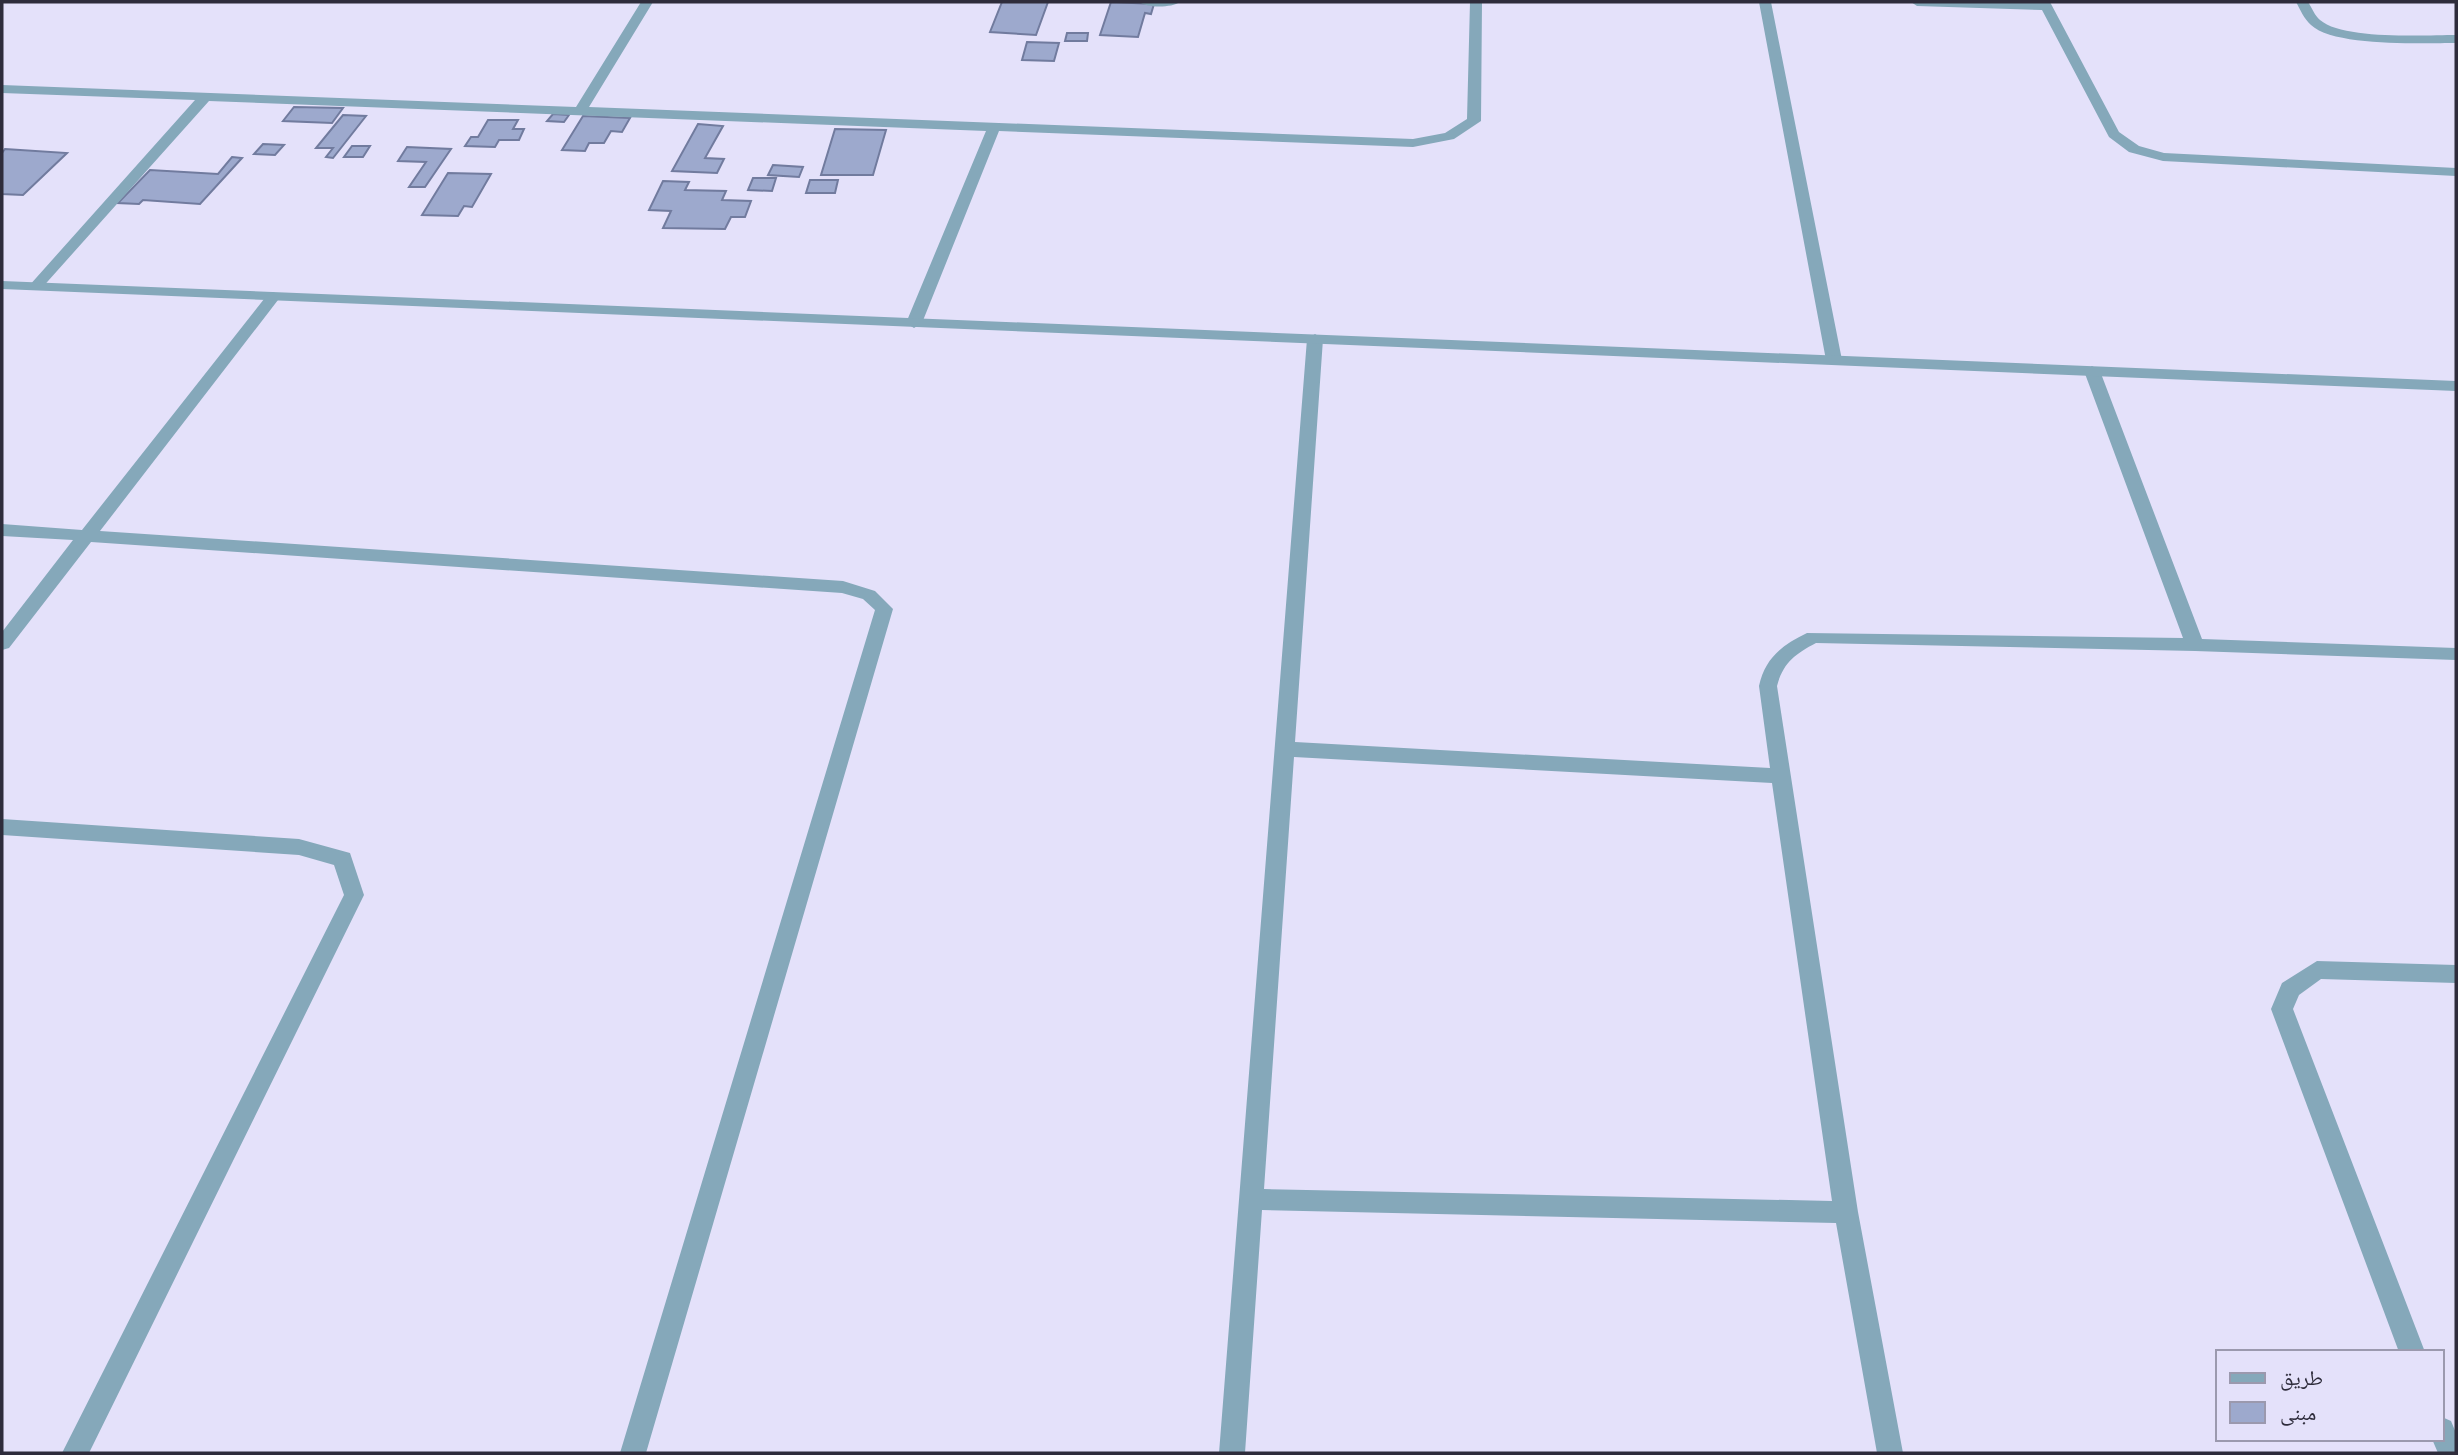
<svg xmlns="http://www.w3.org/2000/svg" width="2458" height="1455" font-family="Raleway,'Noto Naskh Arabic',sans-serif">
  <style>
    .building { fill: #9da9cd; stroke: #717b9e; stroke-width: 2 }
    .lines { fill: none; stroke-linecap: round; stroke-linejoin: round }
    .minor { fill: #85a8ba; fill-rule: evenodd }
    .tertiary { fill: #85a8ba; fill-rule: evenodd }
  </style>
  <rect width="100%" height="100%" fill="#e4e1fa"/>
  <!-- building -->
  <path class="building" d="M1002 2H1048L1036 35 990 32Z
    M1111 2 1154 4 1151 14 1145 13 1138 37 1100 35Z
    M1067 33H1088L1087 41H1065Z
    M1027 42 1059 43 1054 61 1022 60Z
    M294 107 343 108 332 123 283 121Z
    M553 114 569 115 564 122 547 121Z
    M343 115 366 116 333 158 326 157 333 148H316Z
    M583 116 630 118 622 132 611 131 604 143H589L585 151 562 150Z
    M488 120H518L513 129H524L519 140H499L495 147 465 146 471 137H478Z
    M698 124 723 126 705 158 724 159 717 173 672 171Z
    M835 129 886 130 873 175H821Z
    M263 144 284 145 275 155 254 154Z
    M352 146H370L363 157H344Z
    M407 147 451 149 425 187H409L426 162 398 161Z
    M5 149 67 153 23 195 2 194V153Z
    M232 157 242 158 200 204 143 200 139 204 118 203 150 170 218 174Z
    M773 165 803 167 799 177 768 175Z
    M448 173 491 174 472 207 464 206 458 216 422 215Z
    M753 178H776L772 191 748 190Z
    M810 180H838L835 193H806Z
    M663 181 689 182 685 190 726 191 722 200 751 201 745 217H731L725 229 663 228 671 211 649 210Z"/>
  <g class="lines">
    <!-- minor -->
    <path class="minor" d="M641 2H653L589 107 1413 139 1445 133 1467 119 1470 2H1482L1481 121 1454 139 1413 147 999 131 922 323 914 328 906 323 986 131 209 101 40 290H30L28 287 195 100 2 93V85L576 107Z
      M1139 2H1180C1171 8 1148 8 1139 2Z
      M1759 2H1771L1842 360 1834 365 1826 360Z
      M1911 2H2050L2119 132 2139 146 2164 153 2456 168V176L2163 161 2129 152 2109 137 2042 10 1917 6Z
      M2296 2H2308C2312 8 2315 16 2320 20 2343 40 2425 35 2456 35V43C2424 43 2334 47 2311 25 2304 19 2300 9 2296 2Z
      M273 292 278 294 281 297 278 300 100 531 843 581 875 591 893 609 646 1453H620L875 610 863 599 842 593 91 542 9 648 2 650V632L73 540 2 536V524L82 530 268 294Z
      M1315 334 1323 339 1295 742 1770 768 1759 686C1765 658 1782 645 1807 633L2183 638 2084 371 2092 366 2100 371 2202 639 2456 648V660L2195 651 1816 643C1795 654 1783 663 1777 686L1858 1212 1903 1453H1877L1836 1223 1262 1210 1245 1453H1219L1307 339ZM1294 757 1772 783 1832 1201 1264 1189Z
      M2 819 299 839 350 853 364 895 89 1453H62L344 895 334 865 299 855 2 835Z
      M2317 961 2456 965V983L2321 979 2299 995 2293 1009 2425 1352H2399L2271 1009 2282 983Z
      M2442 1417 2451 1421 2456 1433V1453H2438L2432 1439H2442Z"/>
    <!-- tertiary -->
    <path class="tertiary" d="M2 281 2456 381V391L2 289Z"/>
  </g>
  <!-- border -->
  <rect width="2458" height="1455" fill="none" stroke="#2e2c3b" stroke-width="7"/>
  <!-- legend -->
  <rect x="2216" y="1350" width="228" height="91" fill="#e4e1fa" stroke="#9b99ae" stroke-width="2"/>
  <rect x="2230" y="1373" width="35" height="10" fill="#85a8ba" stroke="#9b99ae" stroke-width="2"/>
  <text x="2280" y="1385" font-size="21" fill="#2e2c3b">طريق</text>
  <rect x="2230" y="1402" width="35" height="21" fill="#9da9cd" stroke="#9b99ae" stroke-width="2"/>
  <text x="2280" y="1420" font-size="21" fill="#2e2c3b">مبنى</text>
</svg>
